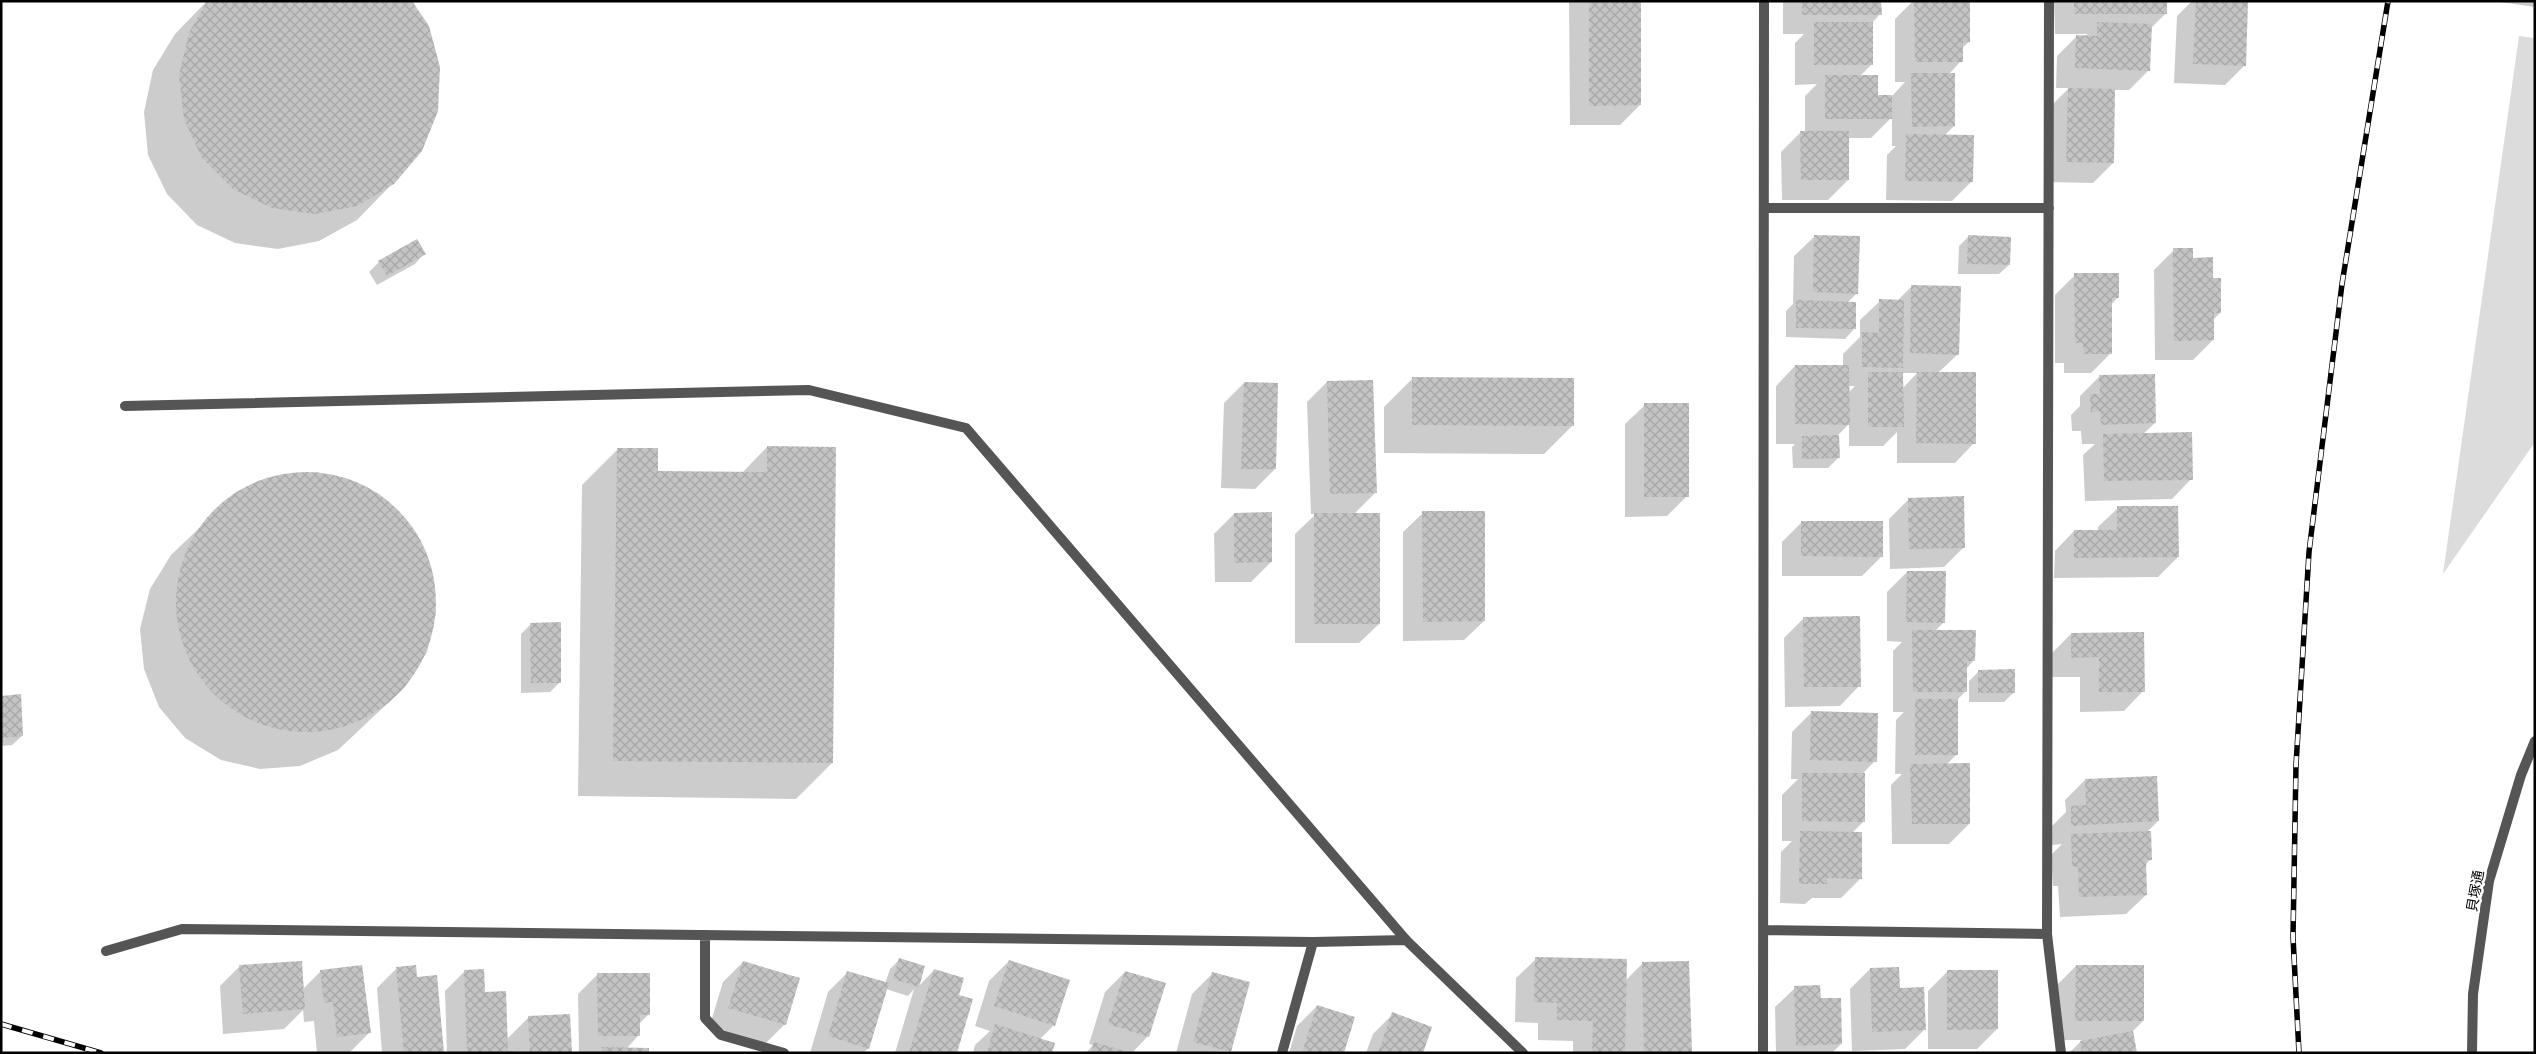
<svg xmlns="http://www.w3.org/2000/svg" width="2536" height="1054" font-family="Manrope,'Noto Sans JP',sans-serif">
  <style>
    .green { fill: #dcdcdc }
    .shadow { fill: #0003; fill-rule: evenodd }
    .building { fill: url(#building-cross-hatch) }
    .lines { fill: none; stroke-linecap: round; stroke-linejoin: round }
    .service { stroke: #555; stroke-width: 10 }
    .minor { stroke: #555; stroke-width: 10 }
    .tertiary { stroke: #555; stroke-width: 10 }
    .rail-casing { stroke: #000; stroke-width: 5.5 }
    .rail { stroke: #fff; stroke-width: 4; stroke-dasharray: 11; stroke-linecap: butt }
    .labels { text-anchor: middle; stroke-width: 5; stroke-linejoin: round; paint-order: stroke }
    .street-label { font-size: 14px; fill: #000; stroke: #fff }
  </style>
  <defs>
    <pattern id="building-cross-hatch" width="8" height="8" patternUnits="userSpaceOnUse" patternTransform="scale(1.25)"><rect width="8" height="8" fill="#c4c4c4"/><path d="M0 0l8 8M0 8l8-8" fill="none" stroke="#a7a7a7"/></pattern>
  </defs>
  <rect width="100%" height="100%" fill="#fff"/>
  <!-- green -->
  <path class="green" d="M2519 36 2535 38V442L2443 574Z"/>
  <!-- shadow -->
  <path class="shadow" d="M207 1 393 183 357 220 319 241 278 249 235 243 197 225 167 194 148 155 144 112 153 70 175 34Z
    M1569 1H1640V105L1620 125H1570Z
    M1783 1H1880V14L1872 23V64L1860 76 1877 96H1892L1905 82H1895V19L1913 1H1969V42L1961 49V61L1949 74 1954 126 1944 136 1972 181 1952 201 1886 200 1887 155 1896 146H1892V117L1871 138H1847L1848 180 1828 200H1782L1781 152 1801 132H1805V96L1817 84 1795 85V43L1804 34H1783Z
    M2054 1H2165V14L2151 28 2149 70 2129 90H2114L2113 163 2093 183 2047 182 2048 109 2069 88H2056L2057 56 2077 36H2085L2088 34H2055Z
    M2192 1H2247L2245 65 2225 85 2174 83 2177 16Z
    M2493 1H2535V7Z
    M1969 236 2009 265 1999 274H1958L1959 246Z
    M1814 237 1857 293 1847 303 1854 329 1845 339 1786 337V311L1793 304 1794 256Z
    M2174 250 2192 259 2212 279 2220 313 2212 321 2213 340 2193 360H2155L2154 270Z
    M424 254 415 264 377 285 369 272 379 262Z
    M2075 275 2118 297 2111 305V353L2091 373H2064V363H2055V295Z
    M1912 286 1958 354 1938 373 1974 443 1955 463H1897V432L1883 446H1849V424L1838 435V458L1828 468H1793L1792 447 1795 444H1776V386L1795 366H1843V354L1860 337V320L1880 301H1897ZM1902 373H1917L1902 389ZM1848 386H1855L1848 393Z
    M2100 376 2155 423 2143 434 2191 479 2172 499 2085 501 2083 455 2095 444H2082L2081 431H2072L2071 415 2080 406V396Z
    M1412 379 1573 425 1544 454 1384 453V407Z
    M1327 382 1375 493 1354 514 1379 624 1359 643H1295V534L1316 514H1311L1307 402Z
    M1244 383 1275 469 1255 489 1221 488 1224 403Z
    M1645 405 1687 496 1667 516 1625 517V424Z
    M767 447 832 763 796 799 578 796 582 485 618 449 657 472 742 473Z
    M317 472 356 482 390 503 417 534 432 572 436 612 427 652 405 687 338 750 300 766 260 769 221 760 185 738 159 707 144 669 140 629 150 589 171 555 238 491 276 476Z
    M1909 499 1964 547 1944 567 1890 569 1889 519Z
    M2118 508 2178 557 2158 577 2054 578 2055 551 2074 531H2098V527Z
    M1423 513 1484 621 1464 640 1403 641V532Z
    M1234 514 1271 562 1251 582H1215L1214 534Z
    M1802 522 1882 556 1862 576H1782V542Z
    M1907 572 1944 622 1935 631 1974 660 1966 669 1965 692 1957 700V754L1947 764 1969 824 1949 844H1892L1891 785 1902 774H1895L1896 720 1904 712H1893V651L1902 642 1887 641V592Z
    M1804 618 1859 686 1840 706 1785 707 1784 638Z
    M531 624 560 682 550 692 521 693V634Z
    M2071 634 2143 691 2124 711 2080 712V677H2052L2051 654Z
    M1979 671 2014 692 2004 702H1969V681Z
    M1 697 22 736 12 745 1 746Z
    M1812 712 1875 761 1863 773 1864 821 1852 833 1861 878 1841 898H1812L1805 904 1780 903 1781 852 1792 841H1782V795L1798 779H1791L1792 732Z
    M2085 780 2158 821 2146 833 2151 859 2145 865 2146 895 2126 914 2060 917 2058 886H2053L2051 855 2062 844 2052 845 2051 827 2066 812 2065 800Z
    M1536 959 1625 981 1643 963 1691 1053H1573V1041L1538 1040V1023L1515 1022 1516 978Z
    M899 960 923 967 918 987 934 970 956 1053H895L914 989 908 996 886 989 868 1048 864 1053H810L828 992 848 972 885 984 890 969Z
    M1009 961 1054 1025 1040 1039 1051 1053H973L975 1045 990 1031 975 1026 989 981Z
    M743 962 785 1024 765 1044 709 1028 723 982Z
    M2076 966 2143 1021 2132 1032 2136 1053H2069L2082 1040H2056V986Z
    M239 967 303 989 321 971 369 1033 349 1053H317L314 1021 304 1022 303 1010 284 1029 223 1034 220 986Z
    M396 969 416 978 443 1053H382L377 988Z
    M1870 969 1899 989 1925 1029 1905 1049 1852 1051 1850 989Z
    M465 971 483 993 506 1040 528 1018 570 1053H447L445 991Z
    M1948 971 1997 1029 1977 1049H1928V991Z
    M1125 972 1148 1036 1132 1053H1086L1093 1045 1089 1044 1105 992Z
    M598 974 649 1014 639 1024V1035L626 1049 647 1053H579L578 994Z
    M1212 974 1230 1051 1176 1053 1192 994Z
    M1795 988 1820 999 1841 1044 1832 1053H1776L1775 1007Z
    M1317 1006 1343 1053H1289L1297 1026Z
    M1393 1014 1421 1053H1366L1373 1034Z"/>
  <!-- building -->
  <path class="building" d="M207 1H412L429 26 440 67 438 111 422 151 394 184 357 206 315 214 272 208 233 189 202 158 184 119 179 75 189 33Z
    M1589 1H1641V105L1589 106Z
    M1802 1H1881L1882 15H1802Z
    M1914 1H1970V42H1963V62H1915Z
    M2074 1H2167V14H2074Z
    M2196 1H2248L2246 66 2193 64Z
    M1814 22H1873V65H1814Z
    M2097 22 2152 24 2150 71 2075 68 2076 35 2097 36Z
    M1911 73H1955V126L1912 127Z
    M1825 75H1878V95H1892V119H1825Z
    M2068 88 2115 89 2114 163 2066 162Z
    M1800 131H1849V180H1801Z
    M1906 134 1974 135 1973 182 1905 181Z
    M1814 235 1860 236 1858 294 1813 292Z
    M1968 235 2011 237 2010 265 1967 264Z
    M417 239 426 254 387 276 378 261Z
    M2173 248H2193V258L2213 257V278H2221V313H2214V340L2174 341Z
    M2074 273H2119V298H2112V354H2084L2083 343H2075Z
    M1911 285 1961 286 1959 355 1910 353Z
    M1879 299 1904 300 1903 368 1862 367V332L1879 333Z
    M1796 300 1856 302V329L1796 328Z
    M1795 365H1849L1850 425 1795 424Z
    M1868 372H1903L1904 427H1868Z
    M1917 372H1976V444L1916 443Z
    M2155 374 2156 423 2101 425 2100 411 2091 412 2090 394H2100L2099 375Z
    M1412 377 1574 378V426L1412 425Z
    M1373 380 1377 493 1330 494 1327 381Z
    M1244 382 1278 383 1276 469H1241Z
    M1644 403H1689V497H1644Z
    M2192 432 2193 480 2104 481 2103 434Z
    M1839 435 1840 458 1802 459V436Z
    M767 446 836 447 833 763 613 761 617 448H658V471L767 472Z
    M176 602a130 130 0 1 1 260 0a130 130 0 1 1-260 0Z
    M1964 496 1965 548 1909 549 1908 498Z
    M2117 506H2178L2179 557 2074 558V530H2117Z
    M1422 511H1485V621L1423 622Z
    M1272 512V562L1234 563V513Z
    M1314 513H1380V624H1314Z
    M1801 521H1883V557L1801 556Z
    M1907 571H1946L1945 623 1906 622Z
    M1860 616 1861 687H1804L1803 617Z
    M561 622V683H531L530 623Z
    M1912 630H1976L1975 661H1967V692H1913Z
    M2144 632 2145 692H2099V657L2071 658V633Z
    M2015 669V693H1978V670Z
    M21 694 23 736 1 738V696Z
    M1915 699H1958V755H1915Z
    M1811 711 1878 713 1877 762 1810 760Z
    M1970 763V824H1912L1910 764Z
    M1802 773H1865V822L1802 821Z
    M2157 776 2159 821 2071 826V806L2086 805 2085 779Z
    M1800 831 1862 832V879L1827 878V884H1799Z
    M2151 831 2152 860H2146L2147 895 2079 897 2078 867 2072 866 2071 834Z
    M1535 957 1627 959 1625 1053H1592L1593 1021 1557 1020V1003L1534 1002Z
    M899 958 925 966 919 987 893 979Z
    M1009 960 1070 980 1055 1026 994 1006Z
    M302 961 305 1009 243 1014 239 965Z
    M743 961 800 978 786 1025 728 1008Z
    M1689 961 1692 1053H1644L1642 962Z
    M362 965 371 1033 337 1037 333 1002 324 1003 320 970Z
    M416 965 417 977 437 975 444 1053H404L396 967Z
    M2076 965H2144V1021H2075Z
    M1899 967 1900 988 1924 987 1926 1030 1872 1032 1870 968Z
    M484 969 485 992 506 991 508 1051H515V1053H467L464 970Z
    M934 969 964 978 959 995 973 999 957 1053H909Z
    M1947 970H1998V1029L1947 1030Z
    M847 971 889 983 869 1049 828 1036Z
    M1125 971 1166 983 1149 1037 1108 1024Z
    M1212 972 1250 982 1231 1052 1193 1042Z
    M597 973H650V1015H640V1036H598Z
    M1820 985 1821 998H1841L1842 1044 1796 1046 1794 986Z
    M1317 1005 1355 1017 1344 1053H1302Z
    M1392 1012 1432 1027 1423 1053H1378Z
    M570 1014 572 1053H530L528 1016Z
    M995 1024 1055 1043 1052 1053H987Z
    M2133 1031 2137 1053H2082L2080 1041Z
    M1094 1042 1128 1052V1053H1091Z
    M602 1047 649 1048V1053H602Z"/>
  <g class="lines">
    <!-- service -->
    <path class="service" d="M125 406 809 390 966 428 1406 940"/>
    <!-- minor -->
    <path class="minor" d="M2049 1 2047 934 2061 1053
      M1764 208H2049
      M1764 930 2047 934
      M705 935V1018L721 1035 784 1053
      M106 951 182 929 1313 942 1406 940 1523 1053
      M1282 1053 1313 942
      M1763 1053 1764 1"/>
    <!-- tertiary -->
    <path class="tertiary" d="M2472 1053 2473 994 2489 881 2521 775 2535 741"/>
    <defs>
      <path id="rail" d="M1 1024 101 1053
        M2299 1053 2293 937 2296 765 2309 552 2342 284 2388 1"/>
    </defs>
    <!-- rail casing -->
    <use href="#rail" class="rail-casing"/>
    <!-- rail -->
    <use href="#rail" class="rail"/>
  </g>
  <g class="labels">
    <!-- street labels -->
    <g class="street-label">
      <text transform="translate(2475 891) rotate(-80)" y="5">貝塚通</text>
    </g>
  </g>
  <!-- border -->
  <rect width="2536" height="1054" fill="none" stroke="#000000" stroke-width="5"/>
</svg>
